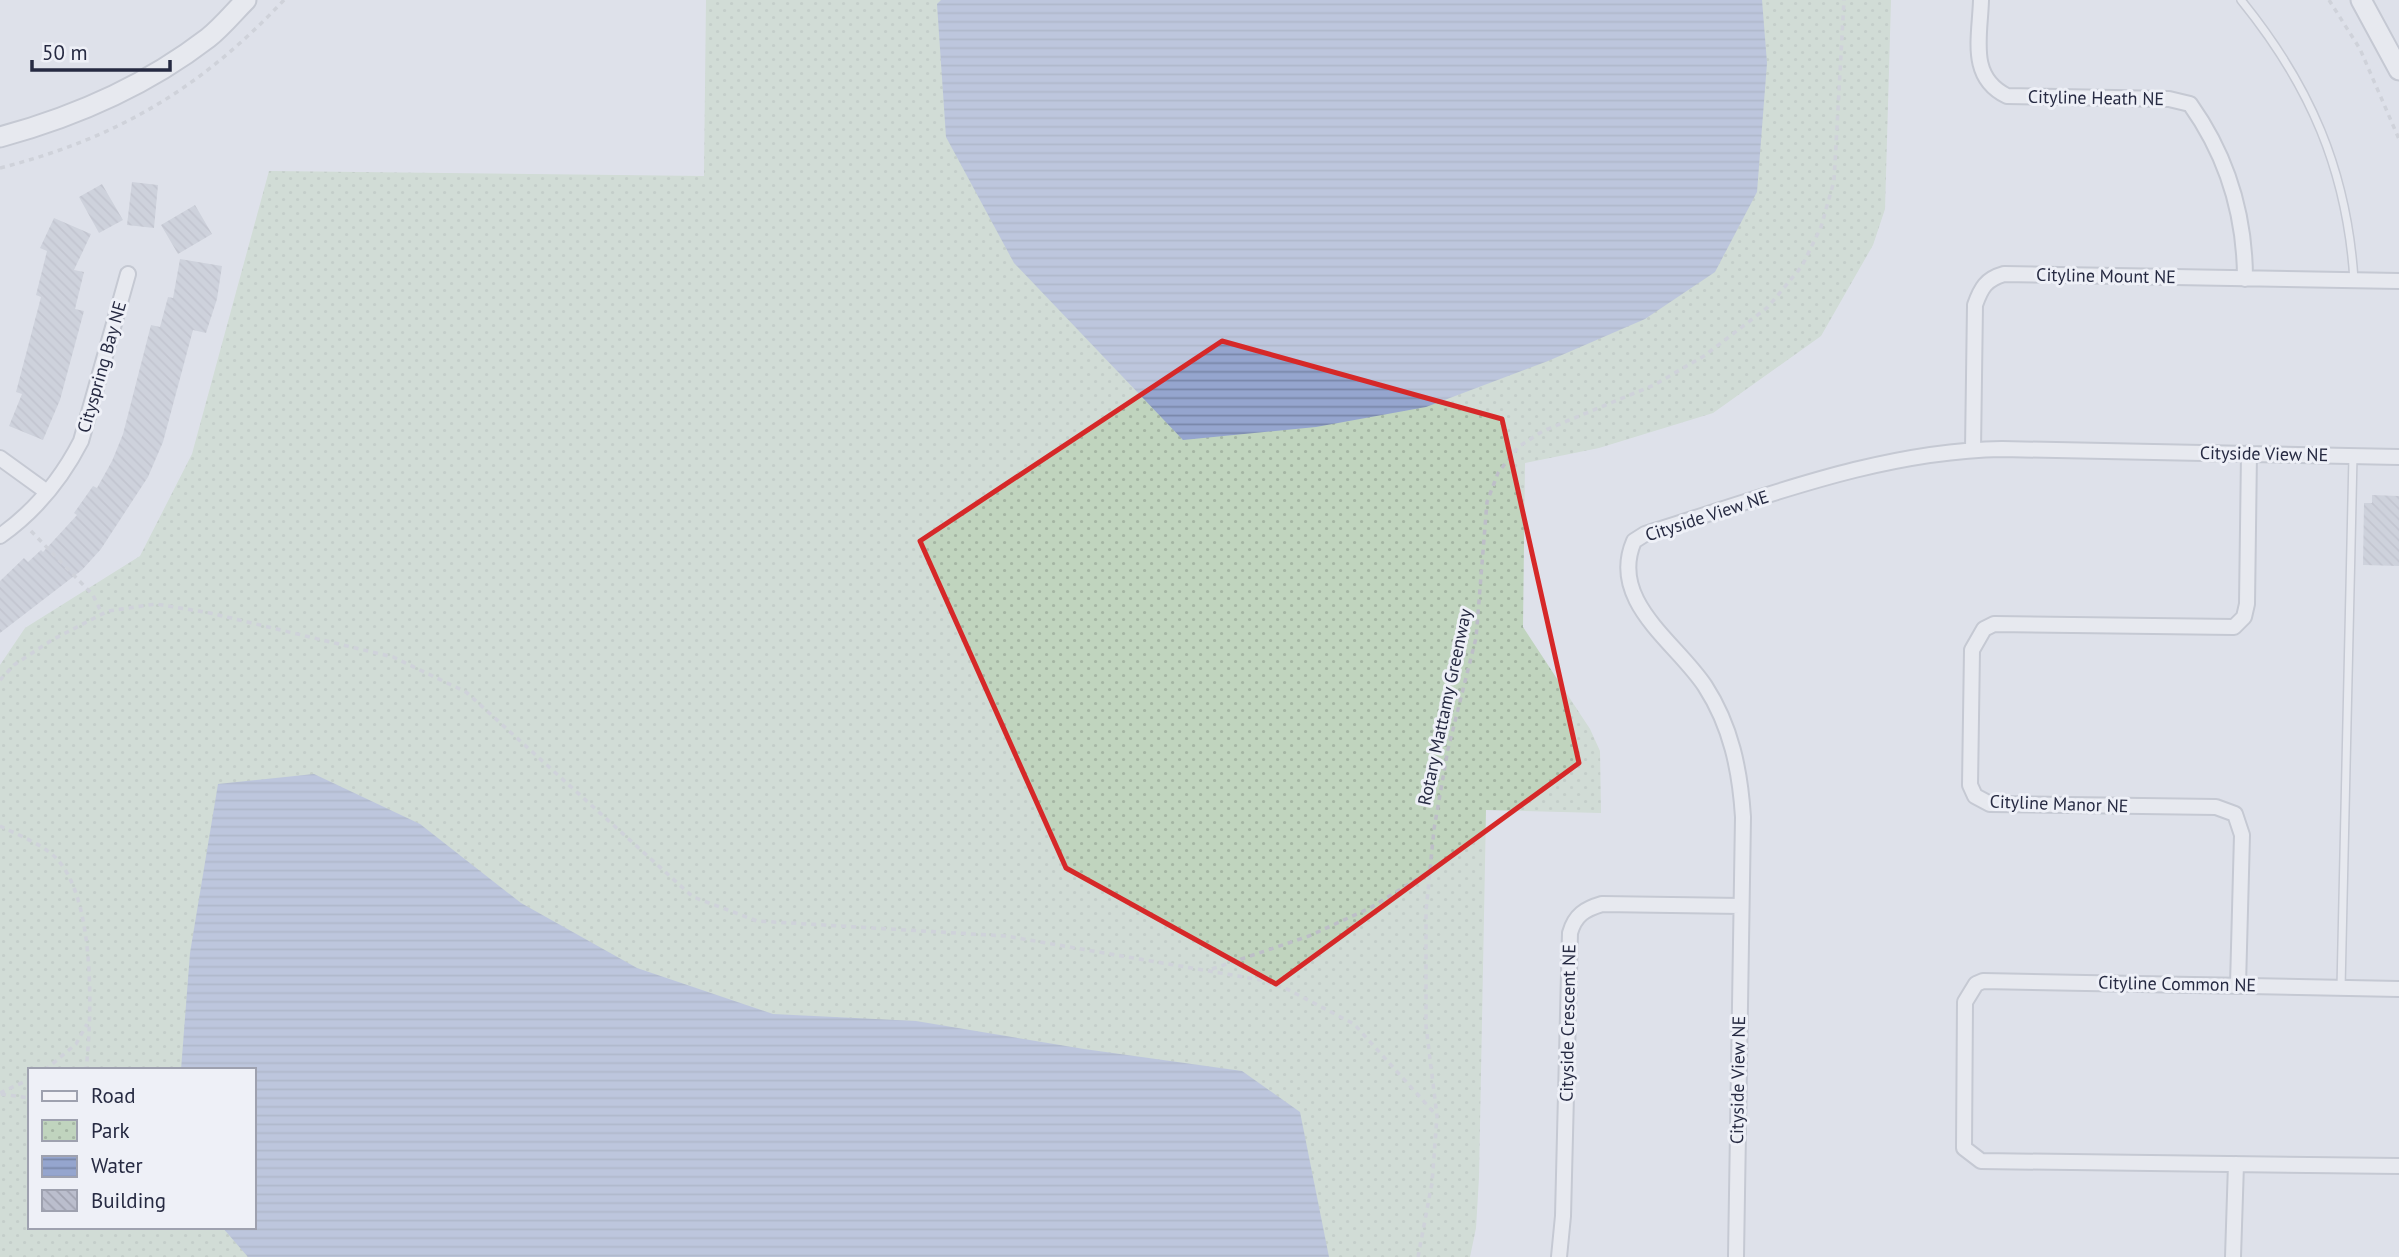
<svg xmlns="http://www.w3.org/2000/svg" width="2399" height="1257" font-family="'PT Sans',sans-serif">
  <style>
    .park { fill: url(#park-dots); fill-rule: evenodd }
    .water { fill: url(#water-rules) }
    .building { fill: url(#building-back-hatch) }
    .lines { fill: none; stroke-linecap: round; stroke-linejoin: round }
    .service-casing { stroke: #a7aab8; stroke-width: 10 }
    .minor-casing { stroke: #a7aab8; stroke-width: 18 }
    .tertiary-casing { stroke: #a7aab8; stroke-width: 23 }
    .path { stroke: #bdbec8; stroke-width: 3.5; stroke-dasharray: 5 5; stroke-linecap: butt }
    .service { stroke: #f2f2f7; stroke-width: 7 }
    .minor { stroke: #f2f2f7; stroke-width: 14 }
    .tertiary { stroke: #f2f2f7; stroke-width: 19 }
    .marked { fill: none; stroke: #d62828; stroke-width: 5; stroke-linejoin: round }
    .labels { text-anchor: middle; stroke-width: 6; stroke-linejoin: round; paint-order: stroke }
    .street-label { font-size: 18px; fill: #262a42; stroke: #eef0f7 }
  </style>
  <defs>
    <pattern id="park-dots" width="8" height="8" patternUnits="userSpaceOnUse" patternTransform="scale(1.75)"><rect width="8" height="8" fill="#c0d4be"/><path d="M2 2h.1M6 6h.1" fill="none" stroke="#a5b6a4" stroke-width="1.8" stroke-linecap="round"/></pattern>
    <pattern id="water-rules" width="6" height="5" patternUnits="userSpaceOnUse" patternTransform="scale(1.75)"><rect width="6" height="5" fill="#95a5ce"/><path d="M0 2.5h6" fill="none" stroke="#7987a9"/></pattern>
    <pattern id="building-back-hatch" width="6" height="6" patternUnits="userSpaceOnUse" patternTransform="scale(1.75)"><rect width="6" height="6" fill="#bbbecd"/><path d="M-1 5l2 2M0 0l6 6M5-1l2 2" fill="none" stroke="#a1a3b1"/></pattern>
  </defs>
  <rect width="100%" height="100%" fill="#dee1ea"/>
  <!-- park -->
  <path class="park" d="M706 0H1891L1885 209 1873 245 1821 336 1713 413 1599 448 1525 463 1523 627 1590 729 1600 751 1601 813 1486 810 1479 1177 1476 1228 1470 1257H0V665L25 628 140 556 192 454 269 171 704 176ZM30 1070H254V1227H30Z"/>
  <!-- water -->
  <path class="water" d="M941 0H1762L1767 63 1757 192 1715 272 1645 319 1548 361 1426 407 1316 427 1183 440 1014 263 946 137 937 4Z
    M314 774 420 824 521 903 637 968 773 1014 916 1021 1084 1049 1242 1071 1300 1112 1329 1257H248L222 1227H254V1070H181L190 953 218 784Z"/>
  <!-- building -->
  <path class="building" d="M132 182 158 185 154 228 127 225Z
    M102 184 123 220 99 233 79 197Z
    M195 205 212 234 178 254 161 225Z
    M54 218 91 234 74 270 84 272 75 309 84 311 60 400 43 440 9 426 22 394 16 392 41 297 36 295 47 251 40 248Z
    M180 259 222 266 217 299 206 333 193 330 163 442 148 477 101 549 82 570 0 633V581L24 558 28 562 41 550 43 552 77 515 74 513 93 486 97 488 112 461 123 434 151 325 160 327 168 297 173 298Z
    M2372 495 2399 496V566L2363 565 2364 503H2372Z"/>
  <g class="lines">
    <defs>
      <path id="service" d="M2241 0C2310 85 2347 170 2354 280
        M2341 988 2353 456"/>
      <path id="minor" d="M1981 0C1980 37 1968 77 2007 96L2169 99 2190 104C2227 156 2245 215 2245 279
        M1973 449 1975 305C1981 288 1986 279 2004 274L2399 281
        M0 458 47 492
        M0 536C34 512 62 478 81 441L128 274
        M2238 985 2242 835 2235 814 2216 807 1990 804 1975 796 1970 785 1972 650 1984 629 1994 624 2234 627 2244 617 2247 604 2249 453
        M2399 989 1983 981 1976 984 1965 1002 1964 1148 1981 1161 2399 1166
        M1559 1257 1563 1216 1570 933C1575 915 1585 909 1602 904L1741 906
        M1736 1257 1743 817C1740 770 1731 726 1705 686 1676 642 1608 601 1634 541L1645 534C1762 498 1879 451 2002 449L2399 457
        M2233 1257 2236 1164"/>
      <path id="tertiary" d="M2361 0 2399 70
        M0 137C74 117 147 85 208 38 222 27 234 12 246 0"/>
    </defs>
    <!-- service casing -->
    <use href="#service" class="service-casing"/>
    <!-- minor casing -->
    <use href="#minor" class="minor-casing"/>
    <!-- tertiary casing -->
    <use href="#tertiary" class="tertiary-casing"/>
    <!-- path -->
    <path class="path" d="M2329 0 2360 49 2399 139
      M0 168C118 138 201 88 284 0
      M31 531 93 595 102 614
      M0 680 14 665 52 640 108 611 156 604 210 613 393 657 466 692 693 897 757 921 1006 936 1261 980 1287 989 1354 1024 1437 1116
      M0 826C18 835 42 844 56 858 96 899 92 1017 86 1070
      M1212 969 1309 936 1370 908 1430 871
      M45 1070 76 1044 87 1024
      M0 1093 30 1079
      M1 1094 30 1098
      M1418 1257 1432 1183 1437 1116 1426 1026V911L1434 829 1448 749 1476 638 1487 502 1498 473 1518 447 1543 431 1654 385 1704 356 1768 307 1802 266 1821 227 1834 181 1844 0"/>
    <!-- service -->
    <use href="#service" class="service"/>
    <!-- minor -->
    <use href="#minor" class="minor"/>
    <!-- tertiary -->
    <use href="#tertiary" class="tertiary"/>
  </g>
  <!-- marked area -->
  <path d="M0 0H2399V1257H0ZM1222 341 1502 419 1579 763 1276 984 1066 868 920 541Z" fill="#dee1ea" fill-opacity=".55" fill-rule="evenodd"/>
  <path class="marked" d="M1222 341 1502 419 1579 763 1276 984 1066 868 920 541Z"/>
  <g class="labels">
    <!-- street labels -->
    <g class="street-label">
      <text transform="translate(2096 98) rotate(1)" y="6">Cityline Heath NE</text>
      <text transform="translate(2106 276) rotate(1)" y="6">Cityline Mount NE</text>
      <text transform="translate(102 367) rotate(-74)" y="6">Cityspring Bay NE</text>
      <text transform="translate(2264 454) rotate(1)" y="6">Cityside View NE</text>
      <text transform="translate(1707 516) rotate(-18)" y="6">Cityside View NE</text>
      <text transform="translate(1445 707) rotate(-78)" y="6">Rotary Mattamy Greenway</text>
      <text transform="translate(2059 804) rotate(2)" y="6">Cityline Manor NE</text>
      <text transform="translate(2177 984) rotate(1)" y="6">Cityline Common NE</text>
      <text transform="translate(1568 1023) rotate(-89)" y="6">Cityside Crescent NE</text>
      <text transform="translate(1738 1080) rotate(-89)" y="6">Cityside View NE</text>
    </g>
  </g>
  <!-- legend -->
  <rect x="28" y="1068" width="228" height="161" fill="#eef0f7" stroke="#9ea1af" stroke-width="2"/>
  <rect x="42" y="1091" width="35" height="10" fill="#f2f2f7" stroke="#9ea1af" stroke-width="2"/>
  <text x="91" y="1103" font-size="21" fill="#262a42">Road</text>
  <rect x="42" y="1120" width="35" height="21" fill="url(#park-dots)" stroke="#9ea1af" stroke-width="2"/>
  <text x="91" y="1138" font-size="21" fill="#262a42">Park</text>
  <rect x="42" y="1156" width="35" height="21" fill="url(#water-rules)" stroke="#9ea1af" stroke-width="2"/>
  <text x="91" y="1173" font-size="21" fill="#262a42">Water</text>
  <rect x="42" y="1190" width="35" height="21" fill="url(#building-back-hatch)" stroke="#9ea1af" stroke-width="2"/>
  <text x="91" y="1208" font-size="21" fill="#262a42">Building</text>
  <!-- scale -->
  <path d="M32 60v10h138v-10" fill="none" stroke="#262a42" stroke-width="3.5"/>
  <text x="42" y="60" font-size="21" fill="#262a42" stroke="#eef0f7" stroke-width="5" paint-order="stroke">50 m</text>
</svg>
